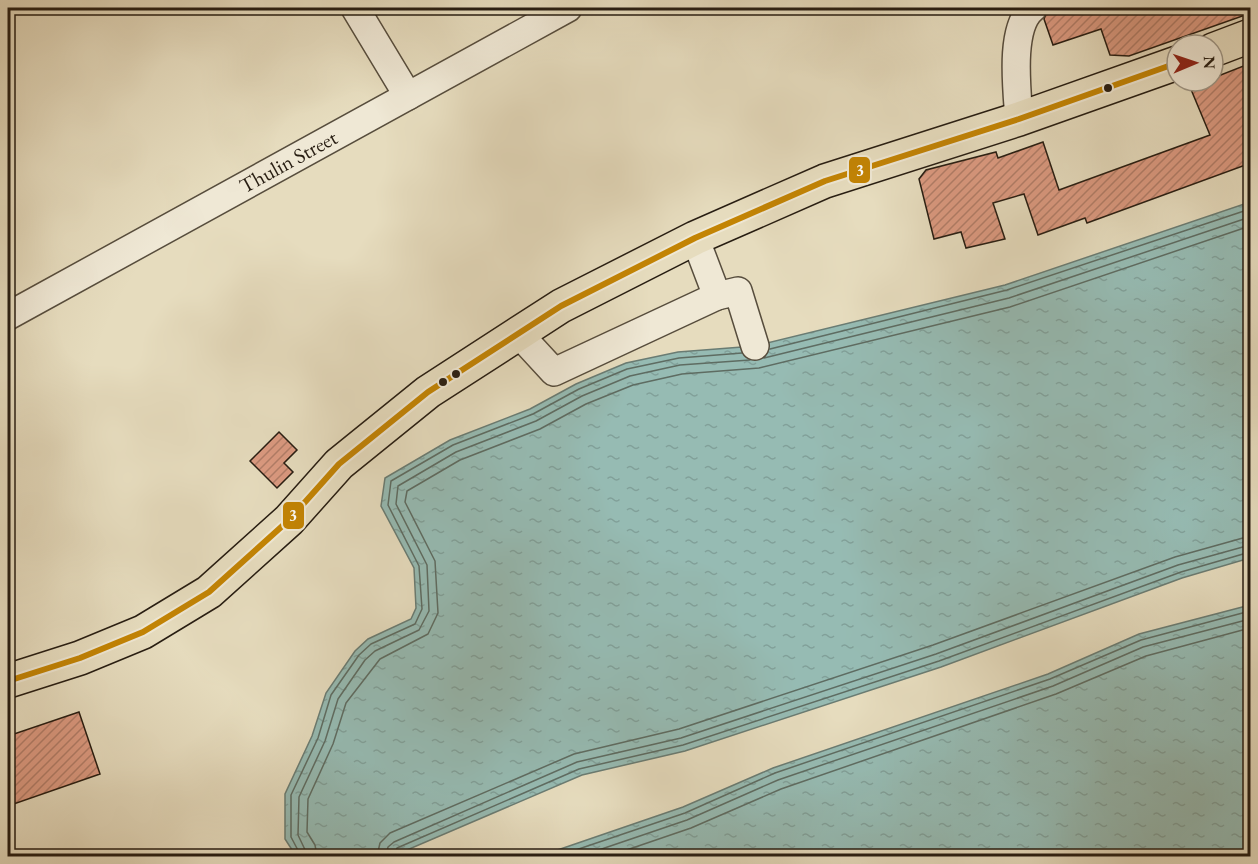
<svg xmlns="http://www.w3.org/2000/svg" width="1258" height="864" font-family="'EB Garamond',serif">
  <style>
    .water { fill: url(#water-ripples); stroke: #6a7c73; stroke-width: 1.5 }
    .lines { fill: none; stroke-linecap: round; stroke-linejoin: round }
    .shore { stroke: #5e6c62; stroke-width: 1.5 }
    .building { fill: url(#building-hatch); stroke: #271d12; stroke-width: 1.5 }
    .minor-casing { stroke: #574d3d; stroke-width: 30 }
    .major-casing { stroke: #271d12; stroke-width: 36 }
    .minor { stroke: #efe8d5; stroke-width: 27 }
    .major { stroke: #e6dcbe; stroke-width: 33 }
    .bus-1-casing { stroke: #efe8d5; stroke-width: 10 }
    .bus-1 { stroke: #c38404; stroke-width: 6 }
    .bus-dot { fill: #271d12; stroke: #efe8d5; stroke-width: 2 }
    .labels { text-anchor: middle; stroke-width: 4.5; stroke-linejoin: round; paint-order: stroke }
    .street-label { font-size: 21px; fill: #271d12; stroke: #efe8d5 }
    .line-badge { stroke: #efe8d5; stroke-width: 2 }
    .badge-label { font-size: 16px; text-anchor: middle; font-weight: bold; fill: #fff }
  </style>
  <defs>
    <pattern id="water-ripples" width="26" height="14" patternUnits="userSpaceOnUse" patternTransform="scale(1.5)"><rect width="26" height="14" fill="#96bbb3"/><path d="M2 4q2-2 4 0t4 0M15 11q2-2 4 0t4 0" fill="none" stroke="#81a099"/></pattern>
    <pattern id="building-hatch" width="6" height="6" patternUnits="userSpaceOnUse" patternTransform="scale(1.5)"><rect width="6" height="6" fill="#dc9a81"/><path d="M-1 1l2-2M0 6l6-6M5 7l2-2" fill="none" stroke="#b27d68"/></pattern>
  </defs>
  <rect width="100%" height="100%" fill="#e6dcbe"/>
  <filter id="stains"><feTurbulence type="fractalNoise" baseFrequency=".00333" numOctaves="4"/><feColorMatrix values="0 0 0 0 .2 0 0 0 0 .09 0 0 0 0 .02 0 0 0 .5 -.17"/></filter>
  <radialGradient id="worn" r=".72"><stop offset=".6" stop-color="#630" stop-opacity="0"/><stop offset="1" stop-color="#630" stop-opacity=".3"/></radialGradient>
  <!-- water -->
  <path class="water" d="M1250 202V558L1182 578 941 667 685 751 582 775 393 856H296L285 839V794L312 736 326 693 355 651 368 639 411 619 416 608 414 568 381 506 385 478 450 440 530 409 576 384 626 363 678 352 755 346 1005 285Z
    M1250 605V856H540L683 807 773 768 1048 674 1139 634Z"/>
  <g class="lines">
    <!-- shore -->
    <path class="shore" d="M770 349 1007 290 1250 209
      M764 358 1009 298 1250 217
      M301 856 291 837V795L318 738 331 695 359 655 371 644 415 624 422 609 419 566 388 505 391 481 453 445 533 414 579 389 627 369 679 358 742 353
      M308 856 298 835 299 797 325 741 338 699 365 660 375 651 419 630 429 611 427 565 396 504 398 486 456 452 536 421 582 396 630 376 680 365 750 360
      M317 856 315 845 307 832 308 799 333 744 346 703 380 659 428 634 438 613 435 561 405 502 407 491 460 460 540 429 586 404 633 385 682 374 759 368 1010 307 1250 226
      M377 856 380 843 390 833 574 754 679 729 933 645 1175 557 1250 536
      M386 856 388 847 394 842 577 762 681 738 936 654 1178 565 1250 545
      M393 856 397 848 579 769 683 745 939 661 1181 572 1250 552
      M558 856 685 813 775 773 1050 679 1141 640 1250 611
      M581 856 687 820 778 780 1053 686 1143 647 1250 619
      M609 856 691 828 781 789 1056 694 1146 656 1250 628"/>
  </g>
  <!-- building -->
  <path class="building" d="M1048 8H1251V13L1129 56 1110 55 1101 29 1053 45 1044 19Z
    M1251 63V163L1087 223 1085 218 1038 235 1024 194 993 203 1005 239 966 248 961 232 934 239 919 179 926 170 996 152 998 158 1043 142 1059 190 1210 135 1190 87 1213 81V78Z
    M279 432 297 450 284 463 293 472 277 488 250 461Z
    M79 712 100 774 8 806V736Z"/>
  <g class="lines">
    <defs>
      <g id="minor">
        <path d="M355 8 408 96"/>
        <path d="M1019 119C1017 90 1009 27 1033 8"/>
        <path d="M717 296 738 291 755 346"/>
        <path id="s1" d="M8 316 568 8"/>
        <path d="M518 333 554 372 717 296 695 238"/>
      </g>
      <path id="major" d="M1213 50 1250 36
        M8 681 80 658 143 632 209 592 289 520 339 464 428 392 561 306 695 238 825 181 1019 119 1177 63"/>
    </defs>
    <!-- minor casing -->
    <use href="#minor" class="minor-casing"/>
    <!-- major casing -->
    <use href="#major" class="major-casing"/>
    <!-- minor -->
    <use href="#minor" class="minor"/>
    <!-- major -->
    <use href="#major" class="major"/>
    <defs>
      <path id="bus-1" d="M8 681 80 658 143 632 209 592 289 520 339 464 428 392 561 306 695 238 825 181 1019 119 1177 63"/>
    </defs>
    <!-- bus-1 casing -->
    <use href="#bus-1" class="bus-1-casing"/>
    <!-- bus-1 -->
    <use href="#bus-1" class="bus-1"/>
  </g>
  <!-- markers -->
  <g class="bus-dot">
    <circle cx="1108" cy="88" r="5"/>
    <circle cx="456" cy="374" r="5"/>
    <circle cx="443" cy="382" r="5"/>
  </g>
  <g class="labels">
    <!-- street labels -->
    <g class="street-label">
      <text dy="7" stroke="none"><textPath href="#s1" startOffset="320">Thulin Street</textPath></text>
    </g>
  </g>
  <g class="line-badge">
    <rect x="848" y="156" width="23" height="28" rx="6" fill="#c38404"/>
    <rect x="282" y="501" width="23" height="29" rx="6" fill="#c38404"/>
  </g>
  <g class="badge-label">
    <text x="860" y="176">3</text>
    <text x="293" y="521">3</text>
  </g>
  <!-- margin -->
  <rect width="1258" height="864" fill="none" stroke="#e6dcbe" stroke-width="30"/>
  <rect x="9" y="9" width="1240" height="846" fill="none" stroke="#271d12" stroke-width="3"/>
  <rect x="15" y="15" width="1228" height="834" fill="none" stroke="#271d12" stroke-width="1.5"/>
  <!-- north arrow -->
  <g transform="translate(1195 63) rotate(88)"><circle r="28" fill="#efe8d5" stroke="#9f9787" stroke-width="1.5"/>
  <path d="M0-4.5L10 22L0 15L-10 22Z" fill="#8f2418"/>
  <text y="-9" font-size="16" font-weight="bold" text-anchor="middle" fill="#271d12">N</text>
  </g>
  <rect width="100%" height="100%" filter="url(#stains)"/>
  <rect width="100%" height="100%" fill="url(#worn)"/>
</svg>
